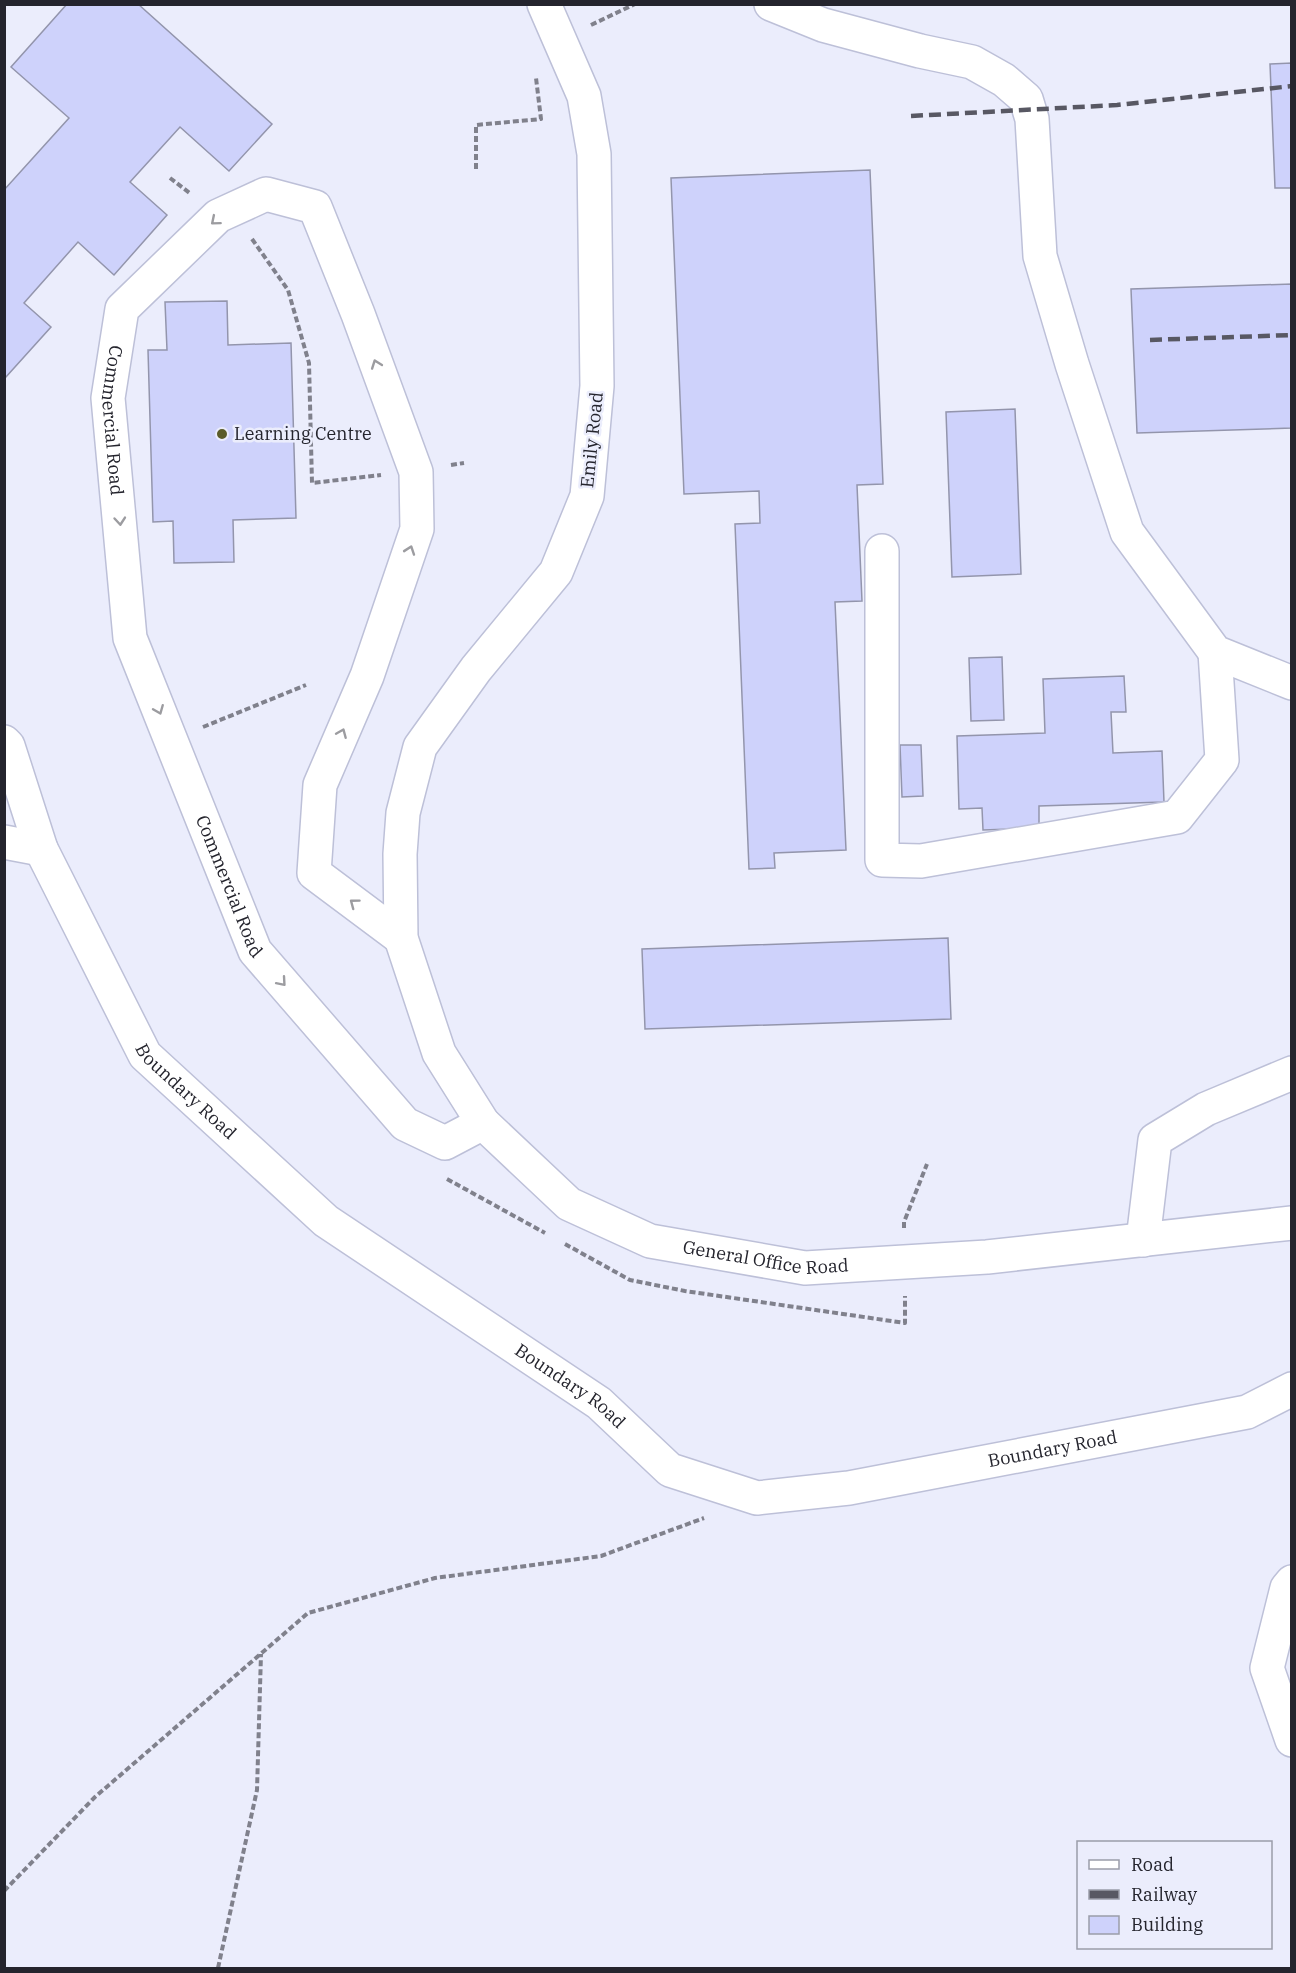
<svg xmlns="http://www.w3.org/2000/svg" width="1296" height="1973" font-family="'IBM Plex Serif',serif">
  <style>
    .building { fill: #ced2fb; stroke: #9395ac; stroke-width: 1.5 }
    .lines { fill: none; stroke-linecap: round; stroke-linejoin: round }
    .minor-casing { stroke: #bdc0d8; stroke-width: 36 }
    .path { stroke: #80818c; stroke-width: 4; stroke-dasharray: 6 3; stroke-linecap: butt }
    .minor { stroke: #fff; stroke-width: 33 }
    .rail { stroke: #585863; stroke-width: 4.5; stroke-dasharray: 12 6; stroke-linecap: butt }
    .oneway { stroke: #9c9ca0 }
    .poi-dot { fill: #5b5c29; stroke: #ebedfc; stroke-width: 2 }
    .labels { text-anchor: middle; stroke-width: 5; stroke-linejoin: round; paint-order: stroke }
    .street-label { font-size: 18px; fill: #24242d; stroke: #ebedfc }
    .poi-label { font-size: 18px; fill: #24242d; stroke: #ebedfc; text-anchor: start }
  </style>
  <rect width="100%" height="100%" fill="#ebedfc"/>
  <!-- building -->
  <path class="building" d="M67 4H138L272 124 229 171 180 127 130 182 167 215 114 275 78 242 24 303 51 327 5 378 4 190 69 118 11 67Z
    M1292 63V188H1275L1270 64Z
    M870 170 883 484 857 485 862 601 835 602 846 850 774 853 775 868 749 869 735 524 760 523 759 491 684 494 671 178Z
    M1292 284V428L1137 433 1131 289Z
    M227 301 228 345 291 343 296 518 233 520 234 562 174 563 173 521 153 522 148 350H167L165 302Z
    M1015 409 1021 574 952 577 946 412Z
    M1002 657 1004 720 971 721 969 658Z
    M1124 676 1126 712H1111L1113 753 1162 751 1164 802 1039 806V828L983 830 982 808 959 809 957 736 1045 733 1043 679Z
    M900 745H921L923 796 902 797Z
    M948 938 951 1019 645 1029 642 949Z"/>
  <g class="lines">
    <defs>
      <g id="minor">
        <path id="s1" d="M544 4 584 96 594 154 597 386 587 496 556 572 476 669 420 747 403 813 400 854 401 938 439 1053 483 1123 569 1204 650 1241 805 1268 987 1257 1292 1223"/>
        <path d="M771 4 823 25 920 51 972 62 1004 80 1026 99 1032 119 1040 256 1072 364 1127 532 1215 652 1292 683"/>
        <path d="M882 551V860L921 861 1177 817 1222 760 1215 652"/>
        <path id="s2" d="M4 742 8 746 41 849 145 1055 326 1221 599 1403 670 1470 757 1498 849 1488 1247 1412 1292 1389"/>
        <path d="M4 842 41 849"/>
        <path id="s3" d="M401 938 314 873 320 785 367 676 417 529 416 472 358 314 315 207 266 194 218 216 122 309 108 398 130 638 255 951 405 1124 445 1143 483 1123"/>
        <path d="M1143 1240 1155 1140 1206 1109 1292 1073"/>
        <path d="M1292 1582 1287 1588 1267 1668 1292 1740"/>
      </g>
    </defs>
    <!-- minor casing -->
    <use href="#minor" class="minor-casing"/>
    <!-- path -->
    <path class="path" d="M591 25 635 4
      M476 169V125L541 119 536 78
      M170 178 191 194
      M252 239 288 290 309 363 312 483 381 475
      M451 465 464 463
      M203 727 306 685
      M447 1179 545 1233
      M904 1228V1222L927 1164
      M565 1244 630 1280 685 1291 905 1323V1296
      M4 1891 95 1797 308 1613 435 1578 601 1556 704 1518
      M218 1968 257 1790 261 1654"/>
    <!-- minor -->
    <use href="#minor" class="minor"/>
    <!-- rail -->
    <path class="rail" d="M911 116 1117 105 1292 86
      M1150 340 1292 335"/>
  </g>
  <!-- one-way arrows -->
  <defs><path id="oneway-chevron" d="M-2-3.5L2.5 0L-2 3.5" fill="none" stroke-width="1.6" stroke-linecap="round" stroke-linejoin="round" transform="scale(1.5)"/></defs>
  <g class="oneway">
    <use href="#oneway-chevron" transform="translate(215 221) rotate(140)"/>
    <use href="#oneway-chevron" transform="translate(376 364) rotate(-110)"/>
    <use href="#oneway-chevron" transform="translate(120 521) rotate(85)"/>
    <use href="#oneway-chevron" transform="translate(410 550) rotate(-71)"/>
    <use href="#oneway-chevron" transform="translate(159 710) rotate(68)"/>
    <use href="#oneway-chevron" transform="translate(342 733) rotate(-67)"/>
    <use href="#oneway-chevron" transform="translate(354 903) rotate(-143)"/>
    <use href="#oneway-chevron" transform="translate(282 982) rotate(49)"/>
  </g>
  <!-- markers -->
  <circle class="poi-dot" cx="222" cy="434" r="6"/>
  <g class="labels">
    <!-- street labels -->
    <g class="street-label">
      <text dy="6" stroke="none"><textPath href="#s3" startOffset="1161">Commercial Road</textPath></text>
      <text transform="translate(592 440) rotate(-84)" y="6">Emily Road</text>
      <text dy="6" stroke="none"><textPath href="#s3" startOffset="1647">Commercial Road</textPath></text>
      <text dy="6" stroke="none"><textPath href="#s2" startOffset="399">Boundary Road</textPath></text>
      <text dy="6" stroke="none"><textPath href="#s1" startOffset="1527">General Office Road</textPath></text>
      <text dy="6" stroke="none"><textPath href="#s2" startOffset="885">Boundary Road</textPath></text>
      <text dy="6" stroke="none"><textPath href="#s2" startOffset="1407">Boundary Road</textPath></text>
    </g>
    <!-- poi labels -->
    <g class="poi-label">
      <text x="234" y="440">Learning Centre</text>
    </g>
  </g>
  <!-- border -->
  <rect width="1296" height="1973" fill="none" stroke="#24242d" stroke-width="12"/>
  <!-- legend -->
  <rect x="1077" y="1841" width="195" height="108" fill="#ebedfc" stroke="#9b9da9" stroke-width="1.5"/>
  <rect x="1089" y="1860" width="30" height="9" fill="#ffffff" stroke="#9b9da9" stroke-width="1.5"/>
  <text x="1131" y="1871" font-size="18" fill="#24242d">Road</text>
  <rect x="1089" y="1890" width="30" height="9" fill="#585863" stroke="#9b9da9" stroke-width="1.5"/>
  <text x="1131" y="1901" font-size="18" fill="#24242d">Railway</text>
  <rect x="1089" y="1916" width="30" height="18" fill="#ced2fb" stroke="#9b9da9" stroke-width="1.5"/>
  <text x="1131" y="1931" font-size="18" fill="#24242d">Building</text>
</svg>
